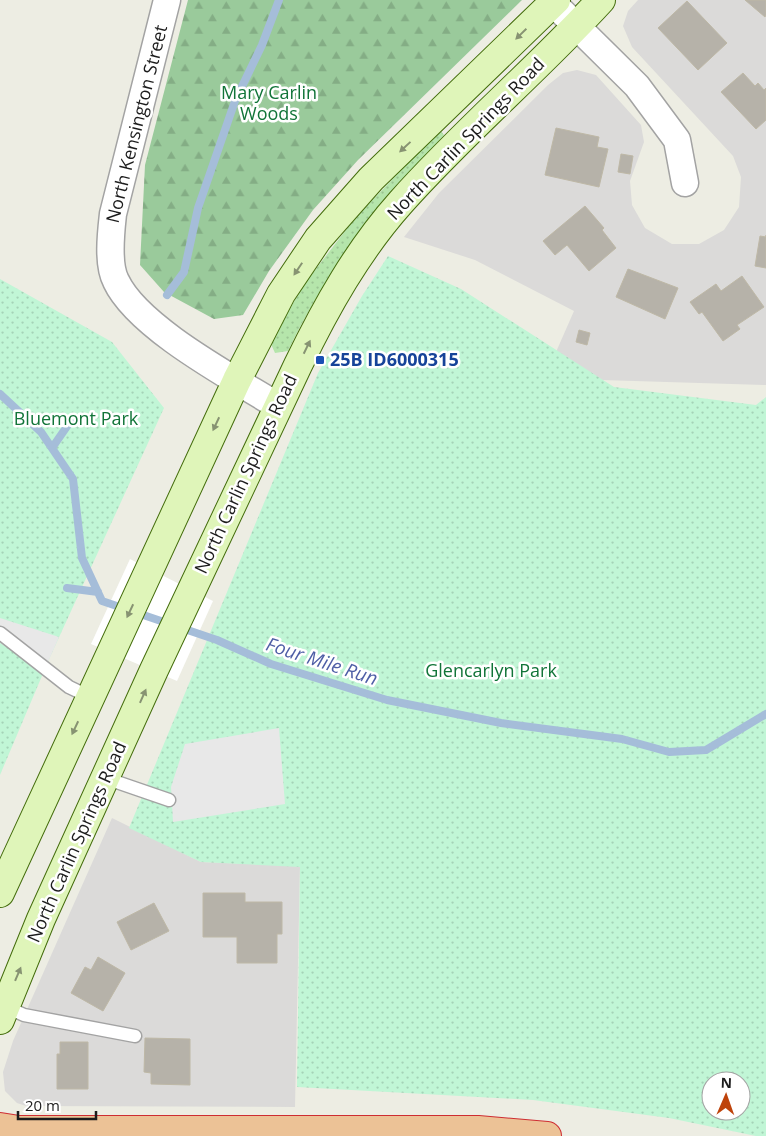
<svg xmlns="http://www.w3.org/2000/svg" width="766" height="1136" font-family="'Open Sans',sans-serif">
  <style>
    .residential { fill: #dbdad9 }
    .grass { fill: url(#grass-dots) }
    .forest { fill: url(#forest-firs) }
    .park { fill: url(#park-dots); fill-rule: evenodd }
    .parking { fill: #e8e8e8 }
    .pier { fill: #fff }
    .lines { fill: none; stroke-linecap: round; stroke-linejoin: round }
    .stream { stroke: #a5bdd9; stroke-width: 8 }
    .building { fill: #b6b2a9; stroke: #beb8a6 }
    .service-casing { stroke: #a3a3a3; stroke-width: 15 }
    .minor-casing { stroke: #a3a3a3; stroke-width: 29 }
    .secondary-casing { stroke: #436c0b; stroke-width: 30 }
    .trunk-casing { stroke: #ce2d32; stroke-width: 30 }
    .service { stroke: #fff; stroke-width: 12 }
    .minor { stroke: #fff; stroke-width: 26 }
    .secondary { stroke: #dff5b9; stroke-width: 28 }
    .trunk { stroke: #ecc296; stroke-width: 28 }
    .oneway { fill: #879372 }
    .transit-dot { fill: #1a4fb4; stroke: #fff; stroke-width: 2 }
    .labels { text-anchor: middle; stroke-width: 5; stroke-linejoin: round; paint-order: stroke }
    .park-label { font-size: 18px; fill: #117438; stroke: #fff }
    .street-label { font-size: 18px; fill: #1c1c1c; stroke: #fff }
    .transit-label { font-size: 18px; font-weight: bold; fill: #164399; stroke: #fff; text-anchor: start }
    .water-label { font-size: 19px; font-style: italic; fill: #4f5fa6; stroke: #fff }
  </style>
  <defs>
    <pattern id="grass-dots" width="8" height="8" patternUnits="userSpaceOnUse" patternTransform="scale(1.25)"><rect width="8" height="8" fill="#b5e5ab"/><path d="M2 2h.1M6 6h.1" fill="none" stroke="#9bc493" stroke-width="1.8" stroke-linecap="round"/></pattern>
    <pattern id="forest-firs" width="22" height="20" patternUnits="userSpaceOnUse" patternTransform="scale(1.25)"><rect width="22" height="20" fill="#9aca9b"/><path d="M5 1l3.5 6h-7zM16 11l3.5 6h-7z" fill="#84ad85"/></pattern>
    <pattern id="park-dots" width="8" height="8" patternUnits="userSpaceOnUse" patternTransform="scale(1.25)"><rect width="8" height="8" fill="#c1f6d6"/><path d="M2 2h.1M6 6h.1" fill="none" stroke="#a5d2b7" stroke-width="1.8" stroke-linecap="round"/></pattern>
  </defs>
  <rect width="100%" height="100%" fill="#edede3"/>
  <!-- residential -->
  <path class="residential" d="M638 0H766V385L602 380 556 352 574 311 475 260 404 237 439 193 548 85 563 73 577 70 596 75 641 125 644 142 630 181 632 205 645 228 672 244H699L724 230 739 207 741 177 733 156 632 47 623 26 628 11Z
    M112 818 201 862 300 866 295 1107 26 1106 17 1103 5 1091 3 1072 13 1041Z"/>
  <!-- grass -->
  <path class="grass" d="M440 130 444 135C422 160 397 183 377 209 343 253 312 301 288 351L275 353 270 342 305 283 356 217Z"/>
  <!-- forest -->
  <path class="forest" d="M188 0H522L358 160 313 210 269 271 243 315 214 319 164 292 140 265 145 165Z"/>
  <!-- park -->
  <path class="park" d="M388 256 461 289 614 387 756 405 766 397V1136H756L669 1118 533 1100 297 1087 300 867 201 862 129 828 318 373 362 296ZM711 1081H741V1111H711Z
    M0 279 112 342 164 408 50 657 0 775Z"/>
  <!-- parking -->
  <path class="parking" d="M0 618 59 637 44 671 0 643Z
    M279 728 285 804 173 822 171 787 185 744Z"/>
  <!-- pier -->
  <path class="pier" d="M130 559 213 601 177 681 91 644Z"/>
  <g class="lines">
    <!-- stream -->
    <path class="stream" d="M167 295 184 272 198 208 235 101 262 45 279 0
      M0 394 41 432 73 479 82 558 102 601 217 640 271 664 387 700 501 723 622 739 669 752 706 750 766 714
      M52 448 70 422
      M67 588 98 592"/>
  </g>
  <!-- building -->
  <path class="building" d="M745 0H766V15L765 17Z
    M687 1 727 43 698 70 658 28Z
    M743 73 755 86 758 83 764 90 766 88V120L756 129 721 92Z
    M556 128 599 137 597 147 608 149 599 187 545 175Z
    M621 154 633 156 630 174 618 172Z
    M585 206 604 228 602 230 616 248 589 271 567 245 555 255 543 241Z
    M766 235V268L755 266 760 236 766 237Z
    M628 269 678 288 665 319 616 297Z
    M742 276 764 307 737 325 740 329 723 341 702 312 699 314 690 302 716 284 721 291Z
    M579 330 590 333 587 345 576 342Z
    M203 893H245V902H282V934H277V963H237V937H203Z
    M154 903 169 931 131 950 117 922Z
    M98 957 125 973 103 1011 71 993 85 967 91 970Z
    M145 1038 190 1039V1085L151 1084V1073L144 1072Z
    M60 1042H88V1089H57V1054H60Z"/>
  <g class="lines">
    <defs>
      <path id="service" d="M0 633 69 687 90 697
        M105 778 169 800
        M4 1006 24 1015 135 1036"/>
      <path id="minor" d="M167 0 113 214C111 232 107 264 116 281 138 328 233 378 278 406
        M553 3 637 86 677 140 685 183"/>
      <path id="secondary" d="M0 893 237 380 281 294 318 239 371 179 556 0
        M0 1020 41 919 154 670 298 365C326 307 358 250 401 202 464 131 537 70 601 0"/>
      <path id="trunk" d="M0 1127 19 1130H478L547 1136"/>
    </defs>
    <!-- service casing -->
    <use href="#service" class="service-casing"/>
    <!-- minor casing -->
    <use href="#minor" class="minor-casing"/>
    <!-- secondary casing -->
    <use href="#secondary" class="secondary-casing"/>
    <!-- trunk casing -->
    <use href="#trunk" class="trunk-casing"/>
    <!-- service -->
    <use href="#service" class="service"/>
    <!-- minor -->
    <use href="#minor" class="minor"/>
    <!-- secondary -->
    <use href="#secondary" class="secondary"/>
    <!-- trunk -->
    <use href="#trunk" class="trunk"/>
  </g>
  <!-- one-way arrows -->
  <defs><path id="oneway-solid" d="M-6-.8H1V-3.2L6.5 0L1 3.2V.8H-6Z" transform="scale(1.25)"/></defs>
  <g class="oneway">
    <use href="#oneway-solid" transform="translate(521 34) rotate(136)"/>
    <use href="#oneway-solid" transform="translate(405 147) rotate(137)"/>
    <use href="#oneway-solid" transform="translate(298 269) rotate(124)"/>
    <use href="#oneway-solid" transform="translate(307 347) rotate(-64)"/>
    <use href="#oneway-solid" transform="translate(216 424) rotate(115)"/>
    <use href="#oneway-solid" transform="translate(130 611) rotate(115)"/>
    <use href="#oneway-solid" transform="translate(143 696) rotate(-66)"/>
    <use href="#oneway-solid" transform="translate(75 728) rotate(115)"/>
    <use href="#oneway-solid" transform="translate(18 974) rotate(-67)"/>
  </g>
  <!-- markers -->
  <rect class="transit-dot" x="315" y="355" width="10" height="10" rx="2.5"/>
  <g class="labels">
    <!-- park labels -->
    <g class="park-label">
      <text x="269" y="99">Mary Carlin<tspan x="269" dy="21">Woods</tspan></text>
      <text x="76" y="425">Bluemont Park</text>
      <text x="491" y="677">Glencarlyn Park</text>
    </g>
    <!-- street labels -->
    <g class="street-label">
      <text transform="translate(137 124) rotate(-76)" y="6">North Kensington Street</text>
      <text transform="translate(466 139) rotate(-46)" y="6">North Carlin Springs Road</text>
      <text transform="translate(246 474) rotate(-65)" y="6">North Carlin Springs Road</text>
      <text transform="translate(77 842) rotate(-66)" y="6">North Carlin Springs Road</text>
    </g>
    <!-- transit labels -->
    <g class="transit-label">
      <text x="330" y="366">25B ID6000315</text>
    </g>
    <!-- water labels -->
    <g class="water-label">
      <text transform="translate(322 661) rotate(18)" y="7">Four Mile Run</text>
    </g>
  </g>
  <!-- north arrow -->
  <g transform="translate(726 1096) rotate(2)"><circle r="24" fill="#ffffff" stroke="#a4a4a4"/>
  <path d="M0-4L9 19L0 12L-9 19Z" fill="#be430b"/>
  <text y="-8" font-size="14" font-weight="bold" text-anchor="middle" fill="#1c1c1c">N</text>
  </g>
  <!-- scale -->
  <path d="M18 1111v8h78v-8" fill="none" stroke="#1c1c1c" stroke-width="2.5"/>
  <text x="25" y="1111" font-size="15" fill="#1c1c1c" stroke="#ffffff" stroke-width="4" paint-order="stroke">20 m</text>
</svg>
